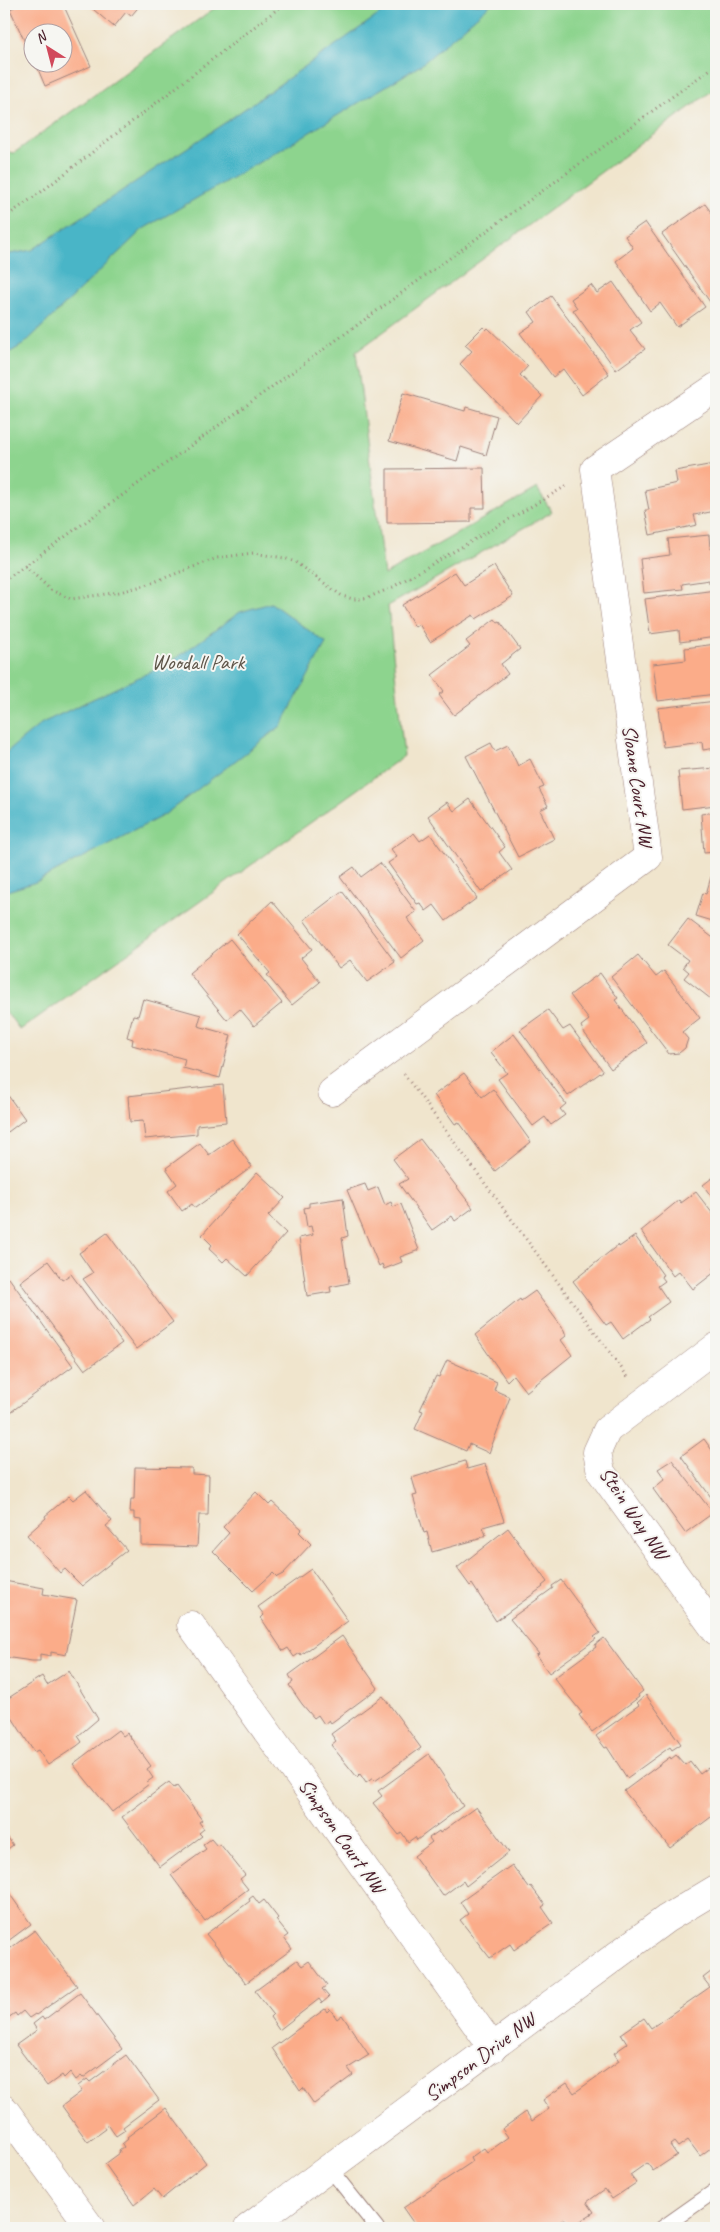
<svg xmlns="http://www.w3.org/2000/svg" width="720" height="2232" font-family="Caveat,sans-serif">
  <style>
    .green { fill: #8dd48e; stroke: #6c7a5c }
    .water { fill: #4ab5c7; stroke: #4a6a79 }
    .building { fill: #fbac89 }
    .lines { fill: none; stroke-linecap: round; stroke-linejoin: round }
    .service-casing { stroke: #9d827c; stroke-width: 16 }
    .minor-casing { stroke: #9d827c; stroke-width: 29 }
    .tertiary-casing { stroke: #9d827c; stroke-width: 29 }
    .path { stroke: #9d827c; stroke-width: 3; stroke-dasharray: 1 4; stroke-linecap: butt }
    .service { stroke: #fff; stroke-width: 14 }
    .minor { stroke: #fff; stroke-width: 28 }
    .tertiary { stroke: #fff; stroke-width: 28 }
    .labels { text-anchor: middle; stroke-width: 4; stroke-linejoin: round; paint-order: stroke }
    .park-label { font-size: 21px; fill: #5e5549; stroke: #f6f6f2 }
    .street-label { font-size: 21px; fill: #4a1f2b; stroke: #f6f6f2 }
  </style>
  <rect width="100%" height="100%" fill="#f6f6f2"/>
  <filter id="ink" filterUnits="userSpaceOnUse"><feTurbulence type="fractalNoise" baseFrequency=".02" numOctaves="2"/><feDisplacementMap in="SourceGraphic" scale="10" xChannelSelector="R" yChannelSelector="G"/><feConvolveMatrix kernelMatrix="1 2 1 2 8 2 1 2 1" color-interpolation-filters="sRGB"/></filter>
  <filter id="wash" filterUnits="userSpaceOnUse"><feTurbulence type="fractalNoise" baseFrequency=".0096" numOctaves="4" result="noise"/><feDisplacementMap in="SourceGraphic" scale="20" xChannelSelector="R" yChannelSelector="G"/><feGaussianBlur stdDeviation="1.12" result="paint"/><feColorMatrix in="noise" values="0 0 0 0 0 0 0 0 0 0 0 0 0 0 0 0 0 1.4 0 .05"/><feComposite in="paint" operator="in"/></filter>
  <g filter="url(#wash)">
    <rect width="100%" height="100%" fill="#f0e5cd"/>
    <!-- green -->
    <path class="green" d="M220 4H716V88L356 352 384 575 537 488 552 512 388 606 404 756 20 1030 4 1009V151L14 153Z"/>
    <!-- water -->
    <path class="water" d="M394 4H491L421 65 277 152 143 229 24 344 4 356V255L32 250 223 124Z
      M271 603 326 643 281 726 164 815 36 882 4 892V754L42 723 171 662 240 612Z"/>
    <g id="blocks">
      <!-- building -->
      <path class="building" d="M21 4H63L91 66 45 86 35 62H62V32H32V58L10 9Z
        M87 4H141L131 16 126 12 114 27Z
        M705 204 716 219V298L710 302 662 234Z
        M645 222 705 307 677 327 660 303 650 311 616 261 633 248 625 236Z
        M613 282 641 322 630 330 645 349 616 370 573 310 577 308 571 299 591 285 597 293Z
        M551 296 609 374 582 395 563 369 553 377 520 333 536 322 529 312Z
        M483 327 486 330 488 328 528 366 520 375 542 396 517 423 460 364 472 351 465 345Z
        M403 393 465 411 466 407 497 416 486 455 461 447 457 461 389 441Z
        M713 460H716V511L694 515 697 525 650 535 645 510H649L645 490 677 483 675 471 714 464Z
        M484 468 485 508H471V522L387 523V469Z
        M709 535 710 549H716V582L709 583V580L682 584 683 589 644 593 640 559 670 555 668 539Z
        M494 566 513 596 476 619 473 615 430 642 419 624 415 627 402 605 455 572 464 585Z
        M716 590V637L680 642 679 630 650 634 645 599Z
        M495 619 498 623 500 622 520 649 501 664 508 674 454 715 439 695 444 691 432 675 470 646 466 641Z
        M716 644V694L658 701 653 664 686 660 685 648Z
        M716 701V748L703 750 702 742 663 747 658 708Z
        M491 743 495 751 508 745 518 766 530 759 544 787 539 789 548 806 540 810 554 839 518 857 466 756Z
        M716 768V805L682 809 678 771Z
        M470 799 505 847 499 852 512 870 481 892 428 816 447 802 454 811Z
        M716 812V852L704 853 701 814Z
        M414 833 420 841 430 834 477 898 446 921 434 905 426 911 420 903 417 904 388 863 397 857 391 849Z
        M380 863 416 912 407 918 424 940 401 958 340 877 354 867 361 877Z
        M711 877 716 878V922L696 916 703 893 706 894Z
        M342 891 395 962 367 982 350 960 339 968 304 920Z
        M272 901 312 949 301 958 320 982 292 1005 267 975 270 973 237 934Z
        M688 919 716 940V1003L684 978 689 972 683 967 688 960 668 945Z
        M230 939 282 1003 254 1026 240 1009 227 1020 189 973Z
        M638 955 656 977 664 971 700 1018 682 1032 688 1039 685 1048 679 1053 669 1054 611 977Z
        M600 973 618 998 615 1000 647 1043 611 1069 583 1031 581 1026 589 1020 570 995Z
        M143 999 201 1015 198 1026 231 1035 220 1078 183 1068 185 1059 132 1045 133 1039 127 1037 133 1015 138 1016Z
        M548 1010 563 1030 570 1026 603 1071 568 1096 520 1030Z
        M514 1034 566 1104 560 1109 565 1115 551 1125 545 1117 533 1126 498 1079 507 1073 491 1052Z
        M464 1073 482 1097 493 1089 531 1142 495 1171 459 1122 455 1124 434 1095Z
        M223 1085 226 1122 197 1125V1134L145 1139 143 1121 130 1122 128 1096Z
        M4 1090 25 1119 4 1135Z
        M232 1139 252 1167 195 1208 192 1204 182 1211 168 1191 177 1184 166 1168 200 1143 209 1155Z
        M420 1139 473 1208 455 1221 452 1216 432 1230 399 1184 408 1179 393 1159Z
        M257 1172 285 1198 268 1216 286 1233 247 1276 227 1258 223 1262 209 1249 212 1245 202 1235Z
        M716 1175V1203L703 1185Z
        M365 1184 368 1191 378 1187 385 1205 391 1202 393 1207 401 1204 419 1250 400 1257 402 1262 384 1269 382 1264 379 1266 347 1190Z
        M696 1192 716 1218V1267L713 1269 715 1272 693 1289 679 1271 673 1276 641 1231 679 1200 681 1203Z
        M343 1198 348 1236 342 1238 349 1283 330 1287 331 1292 307 1296 299 1238 313 1235 311 1226 307 1227 304 1208 309 1207V1203Z
        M107 1233 173 1322 136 1349 83 1279 93 1273 79 1253Z
        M635 1236 663 1275 661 1276 665 1281 658 1286 669 1302 648 1317 650 1319 623 1339 611 1322 606 1325 573 1281 618 1245 619 1247Z
        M48 1261 62 1280 71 1274 122 1343 85 1370 20 1282Z
        M9 1278 73 1366 4 1417V1282Z
        M535 1291 564 1330 566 1336 561 1340 572 1355 526 1392 513 1375 507 1381 475 1335 520 1299 521 1301Z
        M447 1360 497 1382 494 1390 510 1397 489 1453 469 1444 466 1451 415 1429 423 1411 420 1410 436 1376 439 1377Z
        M704 1439 714 1453 716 1451V1504L681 1456Z
        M672 1460 713 1513 685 1533 653 1489 665 1479 658 1469Z
        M465 1461 467 1469 485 1464 504 1521 483 1527 486 1535 479 1539 432 1552 427 1532 424 1533 413 1496 417 1495 412 1478Z
        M135 1467 192 1468V1474L209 1475 208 1515H199L197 1547 141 1545V1520L134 1519V1512H130L131 1499H134Z
        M86 1490 112 1521 106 1526 127 1550 82 1586 65 1569 60 1573 27 1535 46 1518 45 1516 69 1496 73 1500Z
        M256 1492 269 1505 272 1502 302 1529 299 1532 311 1544 283 1574 277 1577 273 1573 253 1591 213 1551 229 1533 223 1527Z
        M508 1528 547 1582 542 1586 543 1587 496 1621 472 1584 470 1586 457 1568Z
        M311 1569 348 1621 301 1655 300 1653 294 1657 288 1648 283 1651 261 1618 264 1615 258 1607Z
        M561 1580 600 1633 594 1637 596 1639 549 1673 536 1655 539 1654 510 1619 553 1588 552 1586Z
        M4 1581 44 1588 43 1594 77 1600 66 1655 51 1652V1656L40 1654V1661H32L4 1657Z
        M342 1636 378 1688 331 1723 329 1720 324 1724 318 1715 314 1718 302 1704 289 1685 293 1682 289 1675Z
        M604 1638 643 1691 638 1695 639 1697 592 1732 579 1715 582 1713 554 1678 596 1647 595 1645Z
        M69 1671 98 1719 78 1736 82 1742 77 1746 48 1765 38 1750 34 1752 4 1705V1701L42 1676 47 1685Z
        M646 1695 681 1744 672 1750 670 1747 627 1778 607 1747 605 1748 596 1736 639 1705 637 1703Z
        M383 1696 421 1748 375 1781 373 1778 366 1783 360 1774 357 1777 331 1745 336 1741 331 1734Z
        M118 1730 123 1736 127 1733 151 1766 147 1769 153 1778 147 1782 149 1784 112 1812 73 1764Z
        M429 1754 463 1806 417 1840 415 1837 408 1842 402 1833 399 1835 373 1803 382 1796 378 1791Z
        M676 1755 685 1765 690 1761 700 1774 708 1768 716 1779V1804L711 1808 715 1814 670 1848 624 1791 670 1757 671 1759Z
        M169 1782 174 1788 177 1786 202 1820 199 1822 204 1829 199 1833 202 1836 160 1867 122 1817Z
        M476 1807 509 1852 466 1886 463 1881 443 1896 414 1856 432 1842 429 1838 439 1831 440 1833Z
        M4 1832 13 1845 4 1852Z
        M211 1839 217 1846 220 1844 245 1875 240 1879 248 1889 205 1921 171 1875 206 1849 203 1845Z
        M512 1865 529 1888 531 1886 545 1905 542 1907 553 1923 514 1950 510 1944 490 1958 460 1920 468 1914 460 1902Z
        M4 1886 31 1924 4 1944Z
        M253 1896 259 1904 264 1900 278 1918 276 1920 288 1935 284 1938 292 1949 246 1983 206 1934 250 1901 249 1899Z
        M35 1930 77 1986 36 2015 35 2014 29 2018 23 2011 17 2016 15 2013 4 2021V1953Z
        M297 1960 302 1966 309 1961 327 1985 322 1989 329 1997 322 2003 319 1999 279 2030 270 2017 273 2014 255 1991Z
        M716 1968V2144L700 2156 688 2140 678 2147 674 2142 670 2145 677 2155 653 2171 647 2163 630 2175 636 2183 612 2199 605 2189 587 2202 594 2212 570 2228 564 2219 551 2228H417L403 2208 472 2162 470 2158 484 2148 487 2152 508 2137 502 2129 526 2112 532 2121 549 2109 543 2100 567 2083 574 2093 619 2061 614 2053 627 2044 621 2034 644 2018 651 2028 710 1987 703 1978Z
        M80 1993 122 2049 83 2078 81 2076 76 2080 70 2072 64 2078 62 2075 47 2086 16 2045 37 2030 33 2024 42 2017 44 2020Z
        M325 2009 327 2012 330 2009 337 2019 342 2015 369 2055 348 2068 353 2075 314 2104 303 2088 300 2091 272 2048Z
        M126 2055 159 2100 123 2127 125 2130 116 2136 108 2125 105 2127 106 2129 88 2142 62 2106 82 2091 78 2086 87 2079 90 2082Z
        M166 2108 206 2163 162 2199 154 2189 134 2205 105 2164 120 2153 119 2151 124 2147 122 2144 128 2139 127 2137Z"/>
    </g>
  </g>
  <g filter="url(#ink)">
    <use href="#blocks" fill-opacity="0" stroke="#9d827c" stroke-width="1"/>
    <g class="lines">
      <defs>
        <path id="service" d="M330 2169 377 2228
          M662 2228 716 2190"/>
        <path id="minor" d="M332 1092 648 857 595 469 716 387
          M716 1347 607 1430 597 1452 601 1472 716 1631
          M191 1625 493 2048
          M4 2109 91 2228"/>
        <path id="tertiary" d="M248 2228 666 1919 716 1889"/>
      </defs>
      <!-- service casing -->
      <use href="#service" class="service-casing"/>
      <!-- minor casing -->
      <use href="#minor" class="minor-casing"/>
      <!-- tertiary casing -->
      <use href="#tertiary" class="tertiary-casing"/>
      <!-- path -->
      <path class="path" d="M4 218 41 192 284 4
        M25 566 51 590 71 599 120 592 146 585 217 558 253 553 284 558 295 562 342 596 353 599H364L391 588 568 485
        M4 581 716 65
        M404 1074 628 1377"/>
      <!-- service -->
      <use href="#service" class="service"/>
      <!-- minor -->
      <use href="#minor" class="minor"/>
      <!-- tertiary -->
      <use href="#tertiary" class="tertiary"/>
    </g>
  </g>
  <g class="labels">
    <!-- park labels -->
    <g class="park-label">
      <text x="198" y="669">Woodall Park</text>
    </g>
    <!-- street labels -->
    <g class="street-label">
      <text transform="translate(638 786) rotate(82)" y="7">Sloane Court NW</text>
      <text transform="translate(634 1513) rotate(56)" y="7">Stein Way NW</text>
      <text transform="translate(342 1836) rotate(55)" y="7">Simpson Court NW</text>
      <text transform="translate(480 2057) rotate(-37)" y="7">Simpson Drive NW</text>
    </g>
  </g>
  <!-- margin -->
  <rect width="720" height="2232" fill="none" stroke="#f6f6f2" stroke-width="20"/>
  <!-- north arrow -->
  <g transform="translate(48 48) rotate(324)"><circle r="24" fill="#f6f6f2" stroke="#b1a0a2"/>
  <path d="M0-4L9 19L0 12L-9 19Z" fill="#d1495b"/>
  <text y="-8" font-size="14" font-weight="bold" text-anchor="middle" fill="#4a1f2b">N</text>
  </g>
</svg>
